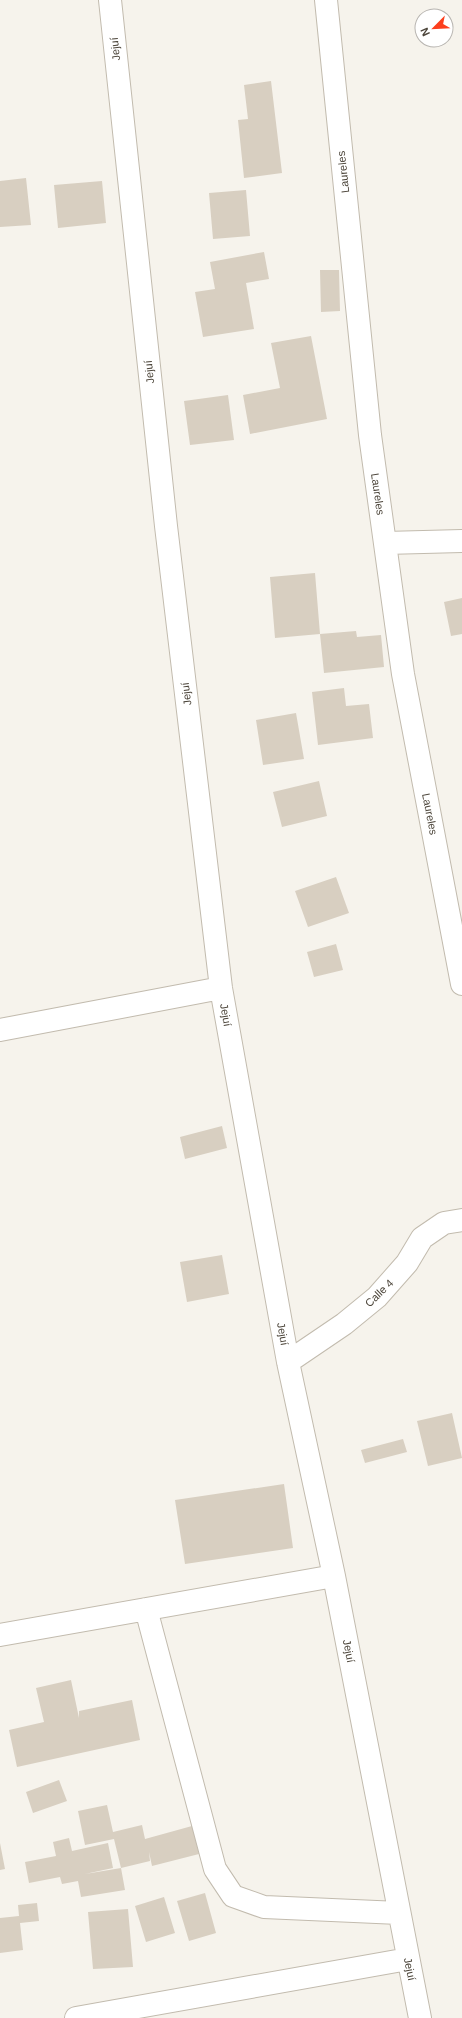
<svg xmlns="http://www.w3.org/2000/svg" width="462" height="2018" font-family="Helvetica,sans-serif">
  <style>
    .building { fill: #d8cfc1 }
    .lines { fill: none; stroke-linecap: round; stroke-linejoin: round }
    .minor-casing { stroke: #c2bbae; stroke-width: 24 }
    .minor { stroke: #fff; stroke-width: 22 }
    .labels { text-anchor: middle; stroke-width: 4; stroke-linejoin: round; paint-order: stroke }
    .street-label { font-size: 11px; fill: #4b4439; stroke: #fff }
  </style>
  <rect width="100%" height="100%" fill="#f6f3ec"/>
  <!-- building -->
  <path class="building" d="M271 81 282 173 244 178 238 120 248 119 244 85Z
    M26 178 31 225 0 227V181Z
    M102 181 106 223 58 228 54 185Z
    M246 190 250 236 213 239 209 193Z
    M264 252 269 279 246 283 254 329 203 337 195 292 215 289 210 262Z
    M320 270H339L340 311 321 312Z
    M311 336 327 419 250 434 243 395 280 388 271 343Z
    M228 395 234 440 190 445 184 401Z
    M315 573 320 634 275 638 270 577Z
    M462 598V634L451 636 444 602Z
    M356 631 357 637 381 635 384 667 324 673 320 634Z
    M344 688 346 706 369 704 373 738 318 745 312 692Z
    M296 713 304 759 263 765 256 720Z
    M319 781 327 816 282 827 273 792Z
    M336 877 349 913 308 927 295 891Z
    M336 944 343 970 314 977 307 952Z
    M222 1126 227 1148 185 1159 180 1137Z
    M222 1255 229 1294 187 1302 180 1262Z
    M452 1413 462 1458 428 1466 417 1421Z
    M403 1439 407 1452 365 1463 361 1450Z
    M284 1484 293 1548 185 1564 175 1500Z
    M71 1680 79 1718V1711L132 1700 140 1740 17 1767 9 1730 44 1722 36 1688Z
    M59 1780 67 1801 33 1813 26 1792Z
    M107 1805 113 1832 142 1825 145 1839 192 1826 199 1854 152 1866 149 1852 150 1861 121 1868 114 1839 85 1845 78 1811Z
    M69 1838 72 1851 108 1843 113 1868 85 1874 121 1868 125 1890 81 1897 78 1881 62 1884 60 1877 29 1883 25 1862 56 1856 53 1842Z
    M0 1843 5 1869 0 1870Z
    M205 1893 216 1933 189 1941 177 1901Z
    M164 1897 175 1933 146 1942 135 1906Z
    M37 1903 39 1921 20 1923 23 1950 0 1953V1918L19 1916 18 1905Z
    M128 1909 133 1967 93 1969 88 1912Z"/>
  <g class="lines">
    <defs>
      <path id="minor" d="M110 0 166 526 221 988 288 1362 334 1576 420 2018
        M326 0 370 435 403 674 462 984
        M385 543 462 541
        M0 1030 221 988
        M288 1362 344 1324 377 1297 407 1263 422 1238 444 1223 462 1220
        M146 1609 215 1869 233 1896 264 1907 399 1913
        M0 1635 334 1576
        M76 2018 408 1959"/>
    </defs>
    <!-- minor casing -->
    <use href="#minor" class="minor-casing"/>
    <!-- minor -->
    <use href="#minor" class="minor"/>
  </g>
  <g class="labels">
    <!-- street labels -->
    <g class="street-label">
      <text transform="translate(115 49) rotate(-96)" y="4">Jejuí</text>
      <text transform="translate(343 172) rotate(-96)" y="4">Laureles</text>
      <text transform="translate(149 372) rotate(-96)" y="4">Jejuí</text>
      <text transform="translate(378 494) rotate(82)" y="4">Laureles</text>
      <text transform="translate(186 694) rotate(-97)" y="4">Jejuí</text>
      <text transform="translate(430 814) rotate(79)" y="4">Laureles</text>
      <text transform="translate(226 1015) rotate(80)" y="4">Jejuí</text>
      <text transform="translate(379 1293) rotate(-44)" y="4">Calle 4</text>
      <text transform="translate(283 1334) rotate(80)" y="4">Jejuí</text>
      <text transform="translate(349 1651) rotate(79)" y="4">Jejuí</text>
      <text transform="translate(410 1969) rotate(78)" y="4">Jejuí</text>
    </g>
  </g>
  <!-- north arrow -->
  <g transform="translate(434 28) rotate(246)"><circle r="19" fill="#ffffff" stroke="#b7b4b0"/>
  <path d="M0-3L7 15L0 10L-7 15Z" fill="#fc3f1d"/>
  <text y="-6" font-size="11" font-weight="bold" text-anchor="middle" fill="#4b4439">N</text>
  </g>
</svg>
